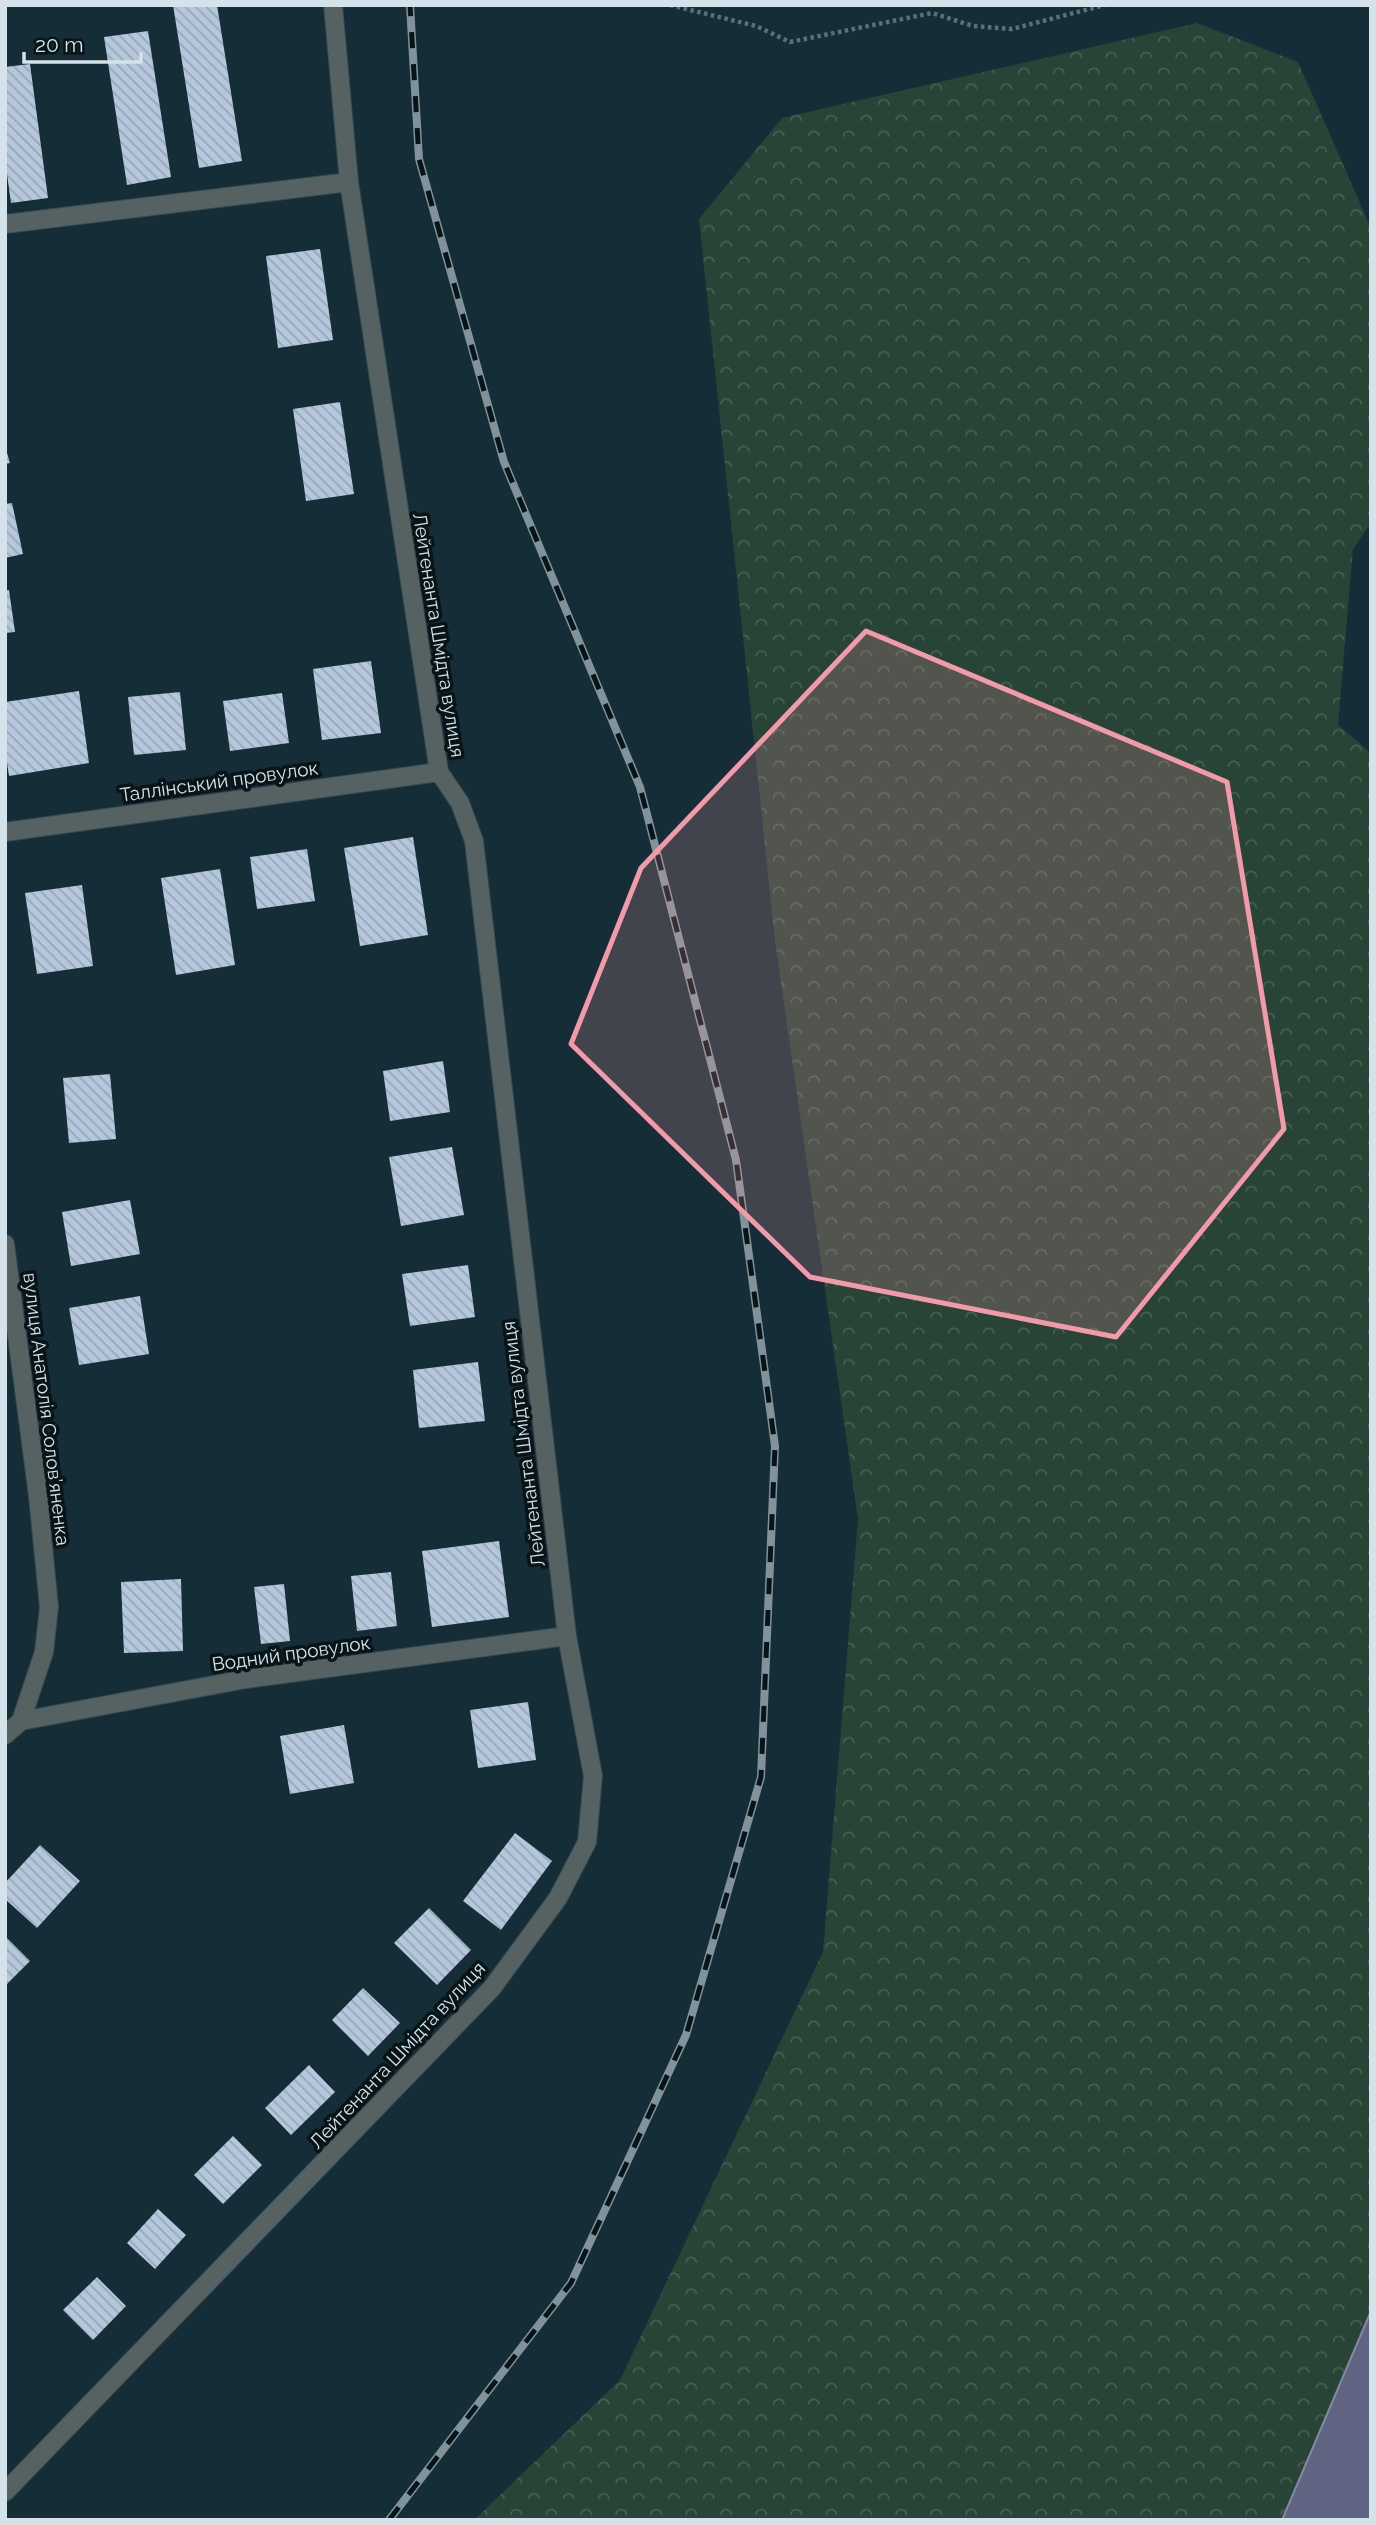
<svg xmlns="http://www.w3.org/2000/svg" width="1376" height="2525" font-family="Raleway,sans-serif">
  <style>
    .forest { fill: url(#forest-crowns) }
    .water { fill: #606381; stroke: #8389a0; stroke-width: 2 }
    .building { fill: url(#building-back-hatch) }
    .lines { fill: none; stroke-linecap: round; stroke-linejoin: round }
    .minor-casing { stroke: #334a53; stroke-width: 20 }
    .path { stroke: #5b7078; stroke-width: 4.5; stroke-dasharray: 3.5 3.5; stroke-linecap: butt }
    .minor { stroke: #566262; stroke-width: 18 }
    .rail-casing { stroke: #80939a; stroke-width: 8 }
    .rail { stroke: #091418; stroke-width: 5; stroke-dasharray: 16; stroke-linecap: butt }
    .marked { fill: #f39aaa; fill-opacity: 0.2; stroke: #f39aaa; stroke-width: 5; stroke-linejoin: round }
    .labels { text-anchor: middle; stroke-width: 7; stroke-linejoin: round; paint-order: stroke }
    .street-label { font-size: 19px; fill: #d4e3e9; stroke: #091418 }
  </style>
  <defs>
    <pattern id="forest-crowns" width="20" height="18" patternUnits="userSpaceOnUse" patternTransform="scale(1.75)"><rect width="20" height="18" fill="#284437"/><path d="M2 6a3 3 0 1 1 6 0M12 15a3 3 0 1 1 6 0" fill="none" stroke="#465f54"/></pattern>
    <pattern id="building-back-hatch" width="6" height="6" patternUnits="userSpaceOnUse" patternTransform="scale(1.75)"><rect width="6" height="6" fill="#b5c7dc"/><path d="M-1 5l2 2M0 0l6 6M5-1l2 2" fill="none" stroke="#98a6b6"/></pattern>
  </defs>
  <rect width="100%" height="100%" fill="#142d36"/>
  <!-- forest -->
  <path class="forest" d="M1197 23 1298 62 1371 228V523L1353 549 1338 725 1371 753V2311L1282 2520H474L620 2380 823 1952 858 1519 775 941 699 219 782 118Z"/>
  <!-- water -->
  <path class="water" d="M1371 2311V2520H1282Z"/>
  <!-- building -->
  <path class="building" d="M173 5H217L242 161 199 168Z
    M148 31 171 177 127 185 104 37Z
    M30 64 48 198 11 203 5 160V67Z
    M320 249 333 340 278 348 266 256Z
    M340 402 354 494 306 501 293 409Z
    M5 446 10 463 5 464Z
    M12 503 23 554 5 558V504Z
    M9 590 15 632 5 633V591Z
    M371 661 381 733 322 740 313 669Z
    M79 691 89 763 9 776 5 750V702Z
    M180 692 186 750 134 755 128 697Z
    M282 693 289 743 230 751 223 701Z
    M413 837 428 935 360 946 344 848Z
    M307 849 315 901 257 909 250 857Z
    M220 869 235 965 176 975 161 878Z
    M82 885 93 966 37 974 25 893Z
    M443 1061 450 1112 390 1121 383 1071Z
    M110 1074 116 1139 69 1143 63 1078Z
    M452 1147 464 1215 401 1226 389 1157Z
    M130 1200 140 1254 71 1266 62 1212Z
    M468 1265 475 1317 410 1326 402 1274Z
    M140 1296 149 1354 79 1365 69 1308Z
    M478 1362 485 1421 419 1428 413 1370Z
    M499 1541 509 1617 432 1627 422 1551Z
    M391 1572 397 1626 357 1631 351 1576Z
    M181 1579 183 1651 124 1653 121 1582Z
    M284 1584 290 1641 261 1644 254 1587Z
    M528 1702 536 1760 478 1768 470 1710Z
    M344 1725 354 1783 290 1794 280 1736Z
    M515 1833 552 1861 501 1930 463 1901Z
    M40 1845 80 1881 37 1928 5 1899V1883Z
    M429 1908 471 1950 437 1985 394 1943Z
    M5 1936 30 1961 5 1986Z
    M363 1988 400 2023 368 2056 332 2020Z
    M309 2065 335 2092 291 2135 265 2108Z
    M233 2136 262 2165 223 2204 194 2175Z
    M158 2209 186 2235 155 2269 127 2243Z
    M97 2277 126 2306 93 2340 63 2310Z"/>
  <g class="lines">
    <defs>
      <path id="minor" d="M5 224 349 182
        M5 832 439 772
        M5 1244 38 1496 49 1607 44 1652 21 1721 5 1735
        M21 1721 246 1679 567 1636
        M5 2492 492 1988 558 1898 587 1842 593 1776 567 1636 474 841 460 803 439 772 349 182 333 5"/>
    </defs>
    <!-- minor casing -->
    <use href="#minor" class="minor-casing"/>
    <!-- path -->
    <path class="path" d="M670 5 756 26 790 42 932 13 973 26 1012 29 1105 5"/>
    <!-- minor -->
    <use href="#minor" class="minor"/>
    <defs>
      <path id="rail" d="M389 2520 571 2283 686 2035 761 1777 775 1446 736 1160 640 787 504 462 419 159 410 5"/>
    </defs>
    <!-- rail casing -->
    <use href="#rail" class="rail-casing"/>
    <!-- rail -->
    <use href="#rail" class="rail"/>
  </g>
  <!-- marked area -->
  <path class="marked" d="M866 631 1227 782 1284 1129 1116 1337 810 1277 571 1044 641 868Z"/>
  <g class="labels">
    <!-- street labels -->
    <g class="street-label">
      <text transform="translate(439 635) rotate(81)" y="7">Лейтенанта Шмідта вулиця</text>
      <text transform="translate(219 781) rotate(-8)" y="7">Таллінський провулок</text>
      <text transform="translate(47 1409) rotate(83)" y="7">вулиця Анатолія Солов’яненка</text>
      <text transform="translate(523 1444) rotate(-97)" y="7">Лейтенанта Шмідта вулиця</text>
      <text transform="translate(291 1653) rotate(-8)" y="7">Водний провулок</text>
      <text transform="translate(397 2055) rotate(-47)" y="7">Лейтенанта Шмідта вулиця</text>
    </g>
  </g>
  <!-- border -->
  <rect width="1376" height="2525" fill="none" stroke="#d4e3e9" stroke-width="14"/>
  <!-- scale -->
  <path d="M24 52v10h117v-10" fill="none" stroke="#d4e3e9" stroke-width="3.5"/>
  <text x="35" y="52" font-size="21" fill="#d4e3e9" stroke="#091418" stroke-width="5" paint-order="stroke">20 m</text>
</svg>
